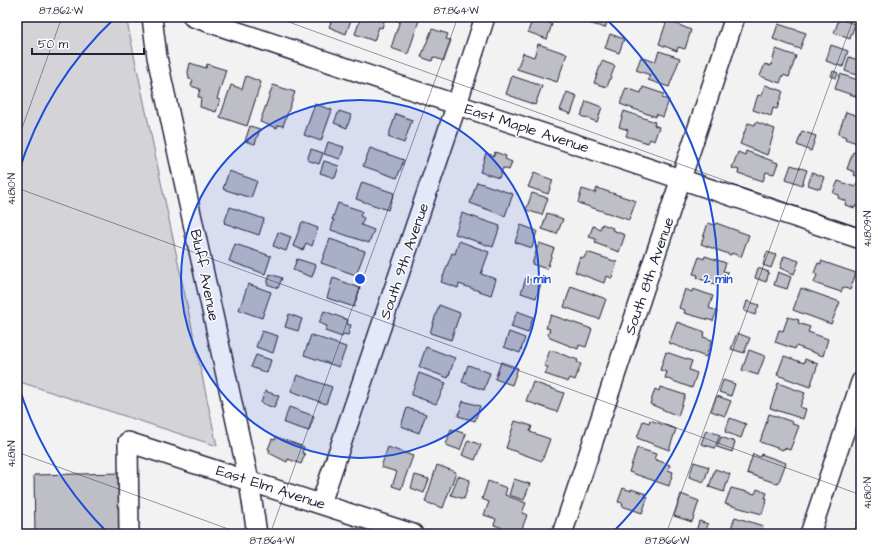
<svg xmlns="http://www.w3.org/2000/svg" width="878" height="551" font-family="'Architects Daughter',sans-serif">
  <style>
    .green { fill: #d3d3d8; stroke: #7a7a8a }
    .building { fill: #bebec6; stroke: #22223b }
    .lines { fill: none; stroke-linecap: round; stroke-linejoin: round }
    .minor-casing { stroke: #22223b; stroke-width: 22 }
    .minor { stroke: #fff; stroke-width: 19 }
    .ticks { fill: none; stroke: #22223b; stroke-width: 1; stroke-opacity: 0.45 }
    .ring { fill: none; stroke: #1d4ed8; stroke-width: 2 }
    .labels { text-anchor: middle; stroke-width: 3; stroke-linejoin: round; paint-order: stroke }
    .street-label { font-size: 15px; fill: #22223b; stroke: #fff }
    .centre { fill: #1d4ed8; stroke: #fff; stroke-width: 2 }
    .ring-label { font-size: 12px; text-anchor: middle; font-weight: bold; fill: #1d4ed8; stroke: #fff; stroke-width: 3; stroke-linejoin: round; paint-order: stroke }
    .neatline { fill: none; stroke: #22223b; stroke-width: 1.5 }
    .ticks-label { font-size: 10px; text-anchor: middle; fill: #22223b }
  </style>
  <rect width="100%" height="100%" fill="#f2f2f3"/>
  <filter id="ink" filterUnits="userSpaceOnUse"><feTurbulence type="fractalNoise" baseFrequency=".025" numOctaves="2"/><feDisplacementMap in="SourceGraphic" scale="8" xChannelSelector="R" yChannelSelector="G"/><feConvolveMatrix kernelMatrix="1 2 1 2 8 2 1 2 1" color-interpolation-filters="sRGB"/></filter>
  <g filter="url(#ink)">
    <!-- green -->
    <path class="green" d="M22 17H126L217 446 20 382 17 306V75Z"/>
    <!-- building -->
    <path class="building" d="M294 17H310L309 22Z
      M333 17H352L346 34 329 27Z
      M361 17 385 18 382 28 379 27 374 41 355 34Z
      M401 17H420L408 54 391 48Z
      M533 17H545L544 21 552 24 547 39 528 32Z
      M591 17H609L605 28 589 23Z
      M680 17H693L691 21Z
      M839 19 855 24 850 39 834 33Z
      M667 20 691 30 685 49 678 47 677 51 659 44Z
      M778 24 806 33 800 49 773 39Z
      M432 29 448 34 446 39 451 40 444 61 433 57 432 61 421 57Z
      M610 34 624 39 619 53 605 48Z
      M538 44 567 54 557 82 517 69 523 53 534 57Z
      M831 45 848 51 843 67 826 61Z
      M776 49 796 56 789 77 783 75 780 83 760 76 765 64 771 66Z
      M659 51 680 58 669 87 648 80 650 75 636 70 641 57 655 62Z
      M849 57 861 61 859 76 845 71Z
      M602 61 615 66 607 87 594 83Z
      M190 63 206 68 207 64 226 70 217 99 220 100 216 112 200 107 201 97H198L200 89 191 86 193 80 189 79 188 72Z
      M833 71 838 73 836 78 831 76Z
      M840 74 861 81 858 97 835 89Z
      M246 76 261 82 247 126 220 117 231 85 242 89Z
      M512 76 542 86 535 105 506 94Z
      M273 85 295 92 283 126 278 125 277 128 260 122Z
      M765 85 783 91 777 109 773 108 771 116 753 110 758 95 761 96Z
      M643 87 664 94 662 98 669 100 663 117 656 114V117L620 104 626 88 641 93Z
      M567 92 577 96 571 114 560 110Z
      M586 101 602 107 597 122 581 116Z
      M315 104 332 110 321 141 304 135Z
      M339 111 351 115 347 128 334 123Z
      M624 111 655 122 654 125 659 127 654 141 650 139 648 143 626 136 628 130 619 127Z
      M846 112 861 117 860 144 845 139 846 137 838 134Z
      M396 114 412 120 404 143 388 137Z
      M756 122 775 129 767 155 740 144 748 123 755 125Z
      M250 126 260 129 255 144 245 141Z
      M802 131 816 136 811 151 797 145Z
      M328 142 344 147 340 159 324 154Z
      M370 148 404 160 397 178 363 166Z
      M311 149 323 153 319 164 307 160Z
      M746 151 778 163 774 174 766 172 763 181 738 173 739 170 732 168 738 152 745 155Z
      M495 152 506 156 505 159 512 162 509 170 503 168 499 178 480 172 486 153 494 156Z
      M853 152 861 154V178L854 175 855 172 847 169Z
      M324 161 339 166 335 178 320 173Z
      M791 165 807 170 802 185 786 179Z
      M229 171 257 181 251 198 223 189Z
      M812 172 824 177 820 189 808 185Z
      M534 173 553 180 548 194 528 187Z
      M838 181 855 187 857 183 861 184V207L856 205 855 208 845 205 846 201 838 198 839 195 833 193Z
      M362 182 394 193 388 210 356 199Z
      M477 182 513 194 505 216 470 203Z
      M597 188 636 201 629 220 578 203 582 189 595 193Z
      M532 193 548 198 542 215 526 210Z
      M338 203 362 211 360 216 364 218 361 225 374 230 369 243 331 230 334 220H332Z
      M230 207 264 219 259 235 224 223Z
      M462 213 500 226 493 247 455 234Z
      M547 213 563 219 557 234 542 229Z
      M302 222 318 228 312 246 306 243 303 250 293 246Z
      M708 223 715 225 716 223 749 235 741 257 732 253 731 255 701 244Z
      M602 224 613 228 612 230 625 235 619 252 595 243 596 239 589 237 593 226 600 229Z
      M521 225 537 231 532 248 515 242Z
      M278 232 291 237 286 251 273 246Z
      M330 239 365 251 356 275 321 263Z
      M459 241 489 252 481 274 496 279 491 295 459 284 458 288 441 282 452 253 455 254Z
      M539 243 554 248 547 269 532 264Z
      M235 244 271 256 265 274 229 261Z
      M587 252 617 262 612 278 606 276 604 283 575 272 580 257 584 258Z
      M767 252 776 255 771 268 763 265Z
      M705 256 726 263 723 271 728 272 724 284 719 282 718 285 697 278 698 275 693 274 699 257 704 259Z
      M784 256 799 261 794 274 780 268Z
      M297 259 316 265 312 277 293 270Z
      M821 261 856 273 850 290 843 287 841 292 814 283 817 275 814 273 818 263 821 264Z
      M758 268 769 272 766 282 755 278Z
      M778 272 791 277 787 289 774 285Z
      M270 274 282 278 278 288 267 284Z
      M333 278 360 288 354 307 327 298Z
      M526 278 541 284 536 298 521 293Z
      M248 284 271 292 262 318 239 310Z
      M571 286 606 299 599 319 564 307Z
      M801 288 840 302 831 324 793 310Z
      M685 289 692 292 693 289 713 296 709 308 717 311 713 321 684 313 685 310 679 308Z
      M747 301 759 305 755 315 744 311Z
      M439 305 460 313 451 340 430 333Z
      M324 311 348 320 347 324 351 325 348 335 343 334 342 337 325 331 327 326 319 323Z
      M517 311 533 317 528 333 511 327Z
      M289 314 302 319 298 331 285 327Z
      M551 315 592 329 586 347 579 345 578 349 550 338 548 334 550 329 546 328Z
      M788 317 799 320 798 323 810 327 808 332 828 339 823 356 796 346 795 349 775 342 779 330 783 331Z
      M677 322 705 332 703 337 712 340 706 357 669 343Z
      M262 331 278 336 273 353 256 347Z
      M509 332 525 338 520 353 504 347Z
      M737 333 750 338 744 353 731 349Z
      M311 335 346 347 339 367 304 355Z
      M426 347 455 358 448 378 419 367Z
      M550 350 578 360 577 362 581 364 575 380 570 378 568 382 545 374 548 367 544 366Z
      M749 350 765 356 758 375 742 370Z
      M666 352 692 361 689 370 697 373 692 388 665 378 667 372 660 370Z
      M256 355 271 360 267 373 251 367Z
      M784 356 804 363 805 359 818 364 810 387 777 375Z
      M501 362 518 368 512 385 495 379Z
      M468 365 490 373 484 390 462 382Z
      M419 373 446 383 436 404 411 395Z
      M297 375 332 387 326 404 291 391Z
      M723 380 735 384 731 396 719 392Z
      M533 382 564 393 557 412 526 401Z
      M778 383 805 393 800 407 806 409 803 419 770 408Z
      M660 387 685 395 678 416 650 404 655 389 659 391Z
      M265 391 279 396 274 408 261 403Z
      M717 396 731 401 725 416 711 411Z
      M463 401 480 406 475 421 458 416Z
      M289 407 314 416 309 431 284 423Z
      M407 408 426 414 419 433 401 426Z
      M769 414 793 422 792 424 799 426 790 450 784 448 783 450 760 442Z
      M730 418 746 424 741 438 725 432Z
      M650 420 676 429 669 450 637 438 643 421 649 423Z
      M515 421 532 426 530 432 550 439 542 461 506 448Z
      M451 429 466 434 460 450 446 445Z
      M706 430 720 435 715 448 701 444Z
      M276 437 304 447 302 453 305 454 301 464 288 459 287 462 269 453 270 450 268 449 272 439 275 440Z
      M721 437 735 442 732 452 717 447Z
      M468 440 481 445 475 460 462 455Z
      M388 447 413 456 401 489 392 486 397 472 381 467Z
      M637 448 656 454 654 459 670 465 668 470 673 472 669 486 629 472Z
      M753 454 760 457 761 454 786 463 778 484 747 473Z
      M694 462 709 467 704 482 689 477Z
      M437 465 456 472 443 508 425 502Z
      M715 469 730 474 724 492 709 487Z
      M122 473 123 534H35L34 475Z
      M415 475 429 479 424 493 411 488Z
      M458 476 470 480 464 499 451 495Z
      M514 479 530 484 524 500 509 495Z
      M488 481 507 488 505 495 526 503 522 513 527 515 520 534 494 525 496 519 484 515 489 502 482 499Z
      M623 488 631 491V489L646 494 645 496 648 497 642 513 622 506 623 503 618 502Z
      M731 488 755 494 757 489 767 493 765 498H767L762 514 725 504Z
      M681 494 699 501 692 522 674 516Z
      M735 517 763 526 760 534H729Z
      M859 518 861 519V534H854Z
      M699 521 708 524 705 534 696 532Z
      M619 530 630 534H617Z"/>
    <g class="lines">
      <defs>
        <path id="minor" d="M152 17 157 57 249 481 257 534
          M193 17 861 239
          M321 503 457 104 485 17
          M129 534 128 442 413 534
          M562 534 735 17
          M810 534 861 382"/>
      </defs>
      <!-- minor casing -->
      <use href="#minor" class="minor-casing"/>
      <!-- minor -->
      <use href="#minor" class="minor"/>
    </g>
  </g>
  <!-- ticks -->
  <path class="ticks" d="M275 17 861 230M17 142 62 17M17 188 861 495M17 452 242 534M270 534 458 17M666 534 854 17"/>
  <!-- distance rings -->
  <circle cx="360" cy="279" r="179" fill="#1d4ed8" fill-opacity=".12"/>
  <g class="ring">
    <circle cx="360" cy="279" r="179"/>
    <path d="M107 532A358 358 0 0 1 18 384M18 174A358 358 0 0 1 116 17M604 17A358 358 0 0 1 613 532"/>
  </g>
  <g class="labels">
    <!-- street labels -->
    <g class="street-label">
      <text transform="translate(527 128) rotate(18)" y="5">East Maple Avenue</text>
      <text transform="translate(404 261) rotate(-71)" y="5">South 9th Avenue</text>
      <text transform="translate(205 275) rotate(78)" y="5">Bluff Avenue</text>
      <text transform="translate(649 276) rotate(-71)" y="5">South 8th Avenue</text>
      <text transform="translate(271 487) rotate(18)" y="5">East Elm Avenue</text>
    </g>
  </g>
  <circle cx="360" cy="279" r="6" class="centre"/>
  <g class="ring-label">
    <text x="539" y="283">1 min</text>
    <text x="718" y="283">2 min</text>
  </g>
  <!-- margin -->
  <rect width="878" height="551" fill="none" stroke="#fff" stroke-width="44"/>
  <!-- scale -->
  <path d="M32 48v6h112v-6" fill="none" stroke="#22223b" stroke-width="2"/>
  <text x="38" y="48" font-size="12" fill="#22223b" stroke="#ffffff" stroke-width="3" paint-order="stroke">50 m</text>
  <rect x="22" y="22" width="834" height="507" class="neatline"/>
  <g class="ticks-label">
    <text x="61" y="14">87.862°W</text>
    <text x="456" y="14">87.864°W</text>
    <text transform="translate(11 189) rotate(-90)" y="4">41.810°N</text>
    <text transform="translate(867 229) rotate(-90)" y="4">41.809°N</text>
    <text transform="translate(11 454) rotate(-90)" y="4">41.811°N</text>
    <text transform="translate(867 493) rotate(-90)" y="4">41.810°N</text>
    <text x="272" y="544">87.864°W</text>
    <text x="667" y="544">87.866°W</text>
  </g>
</svg>
